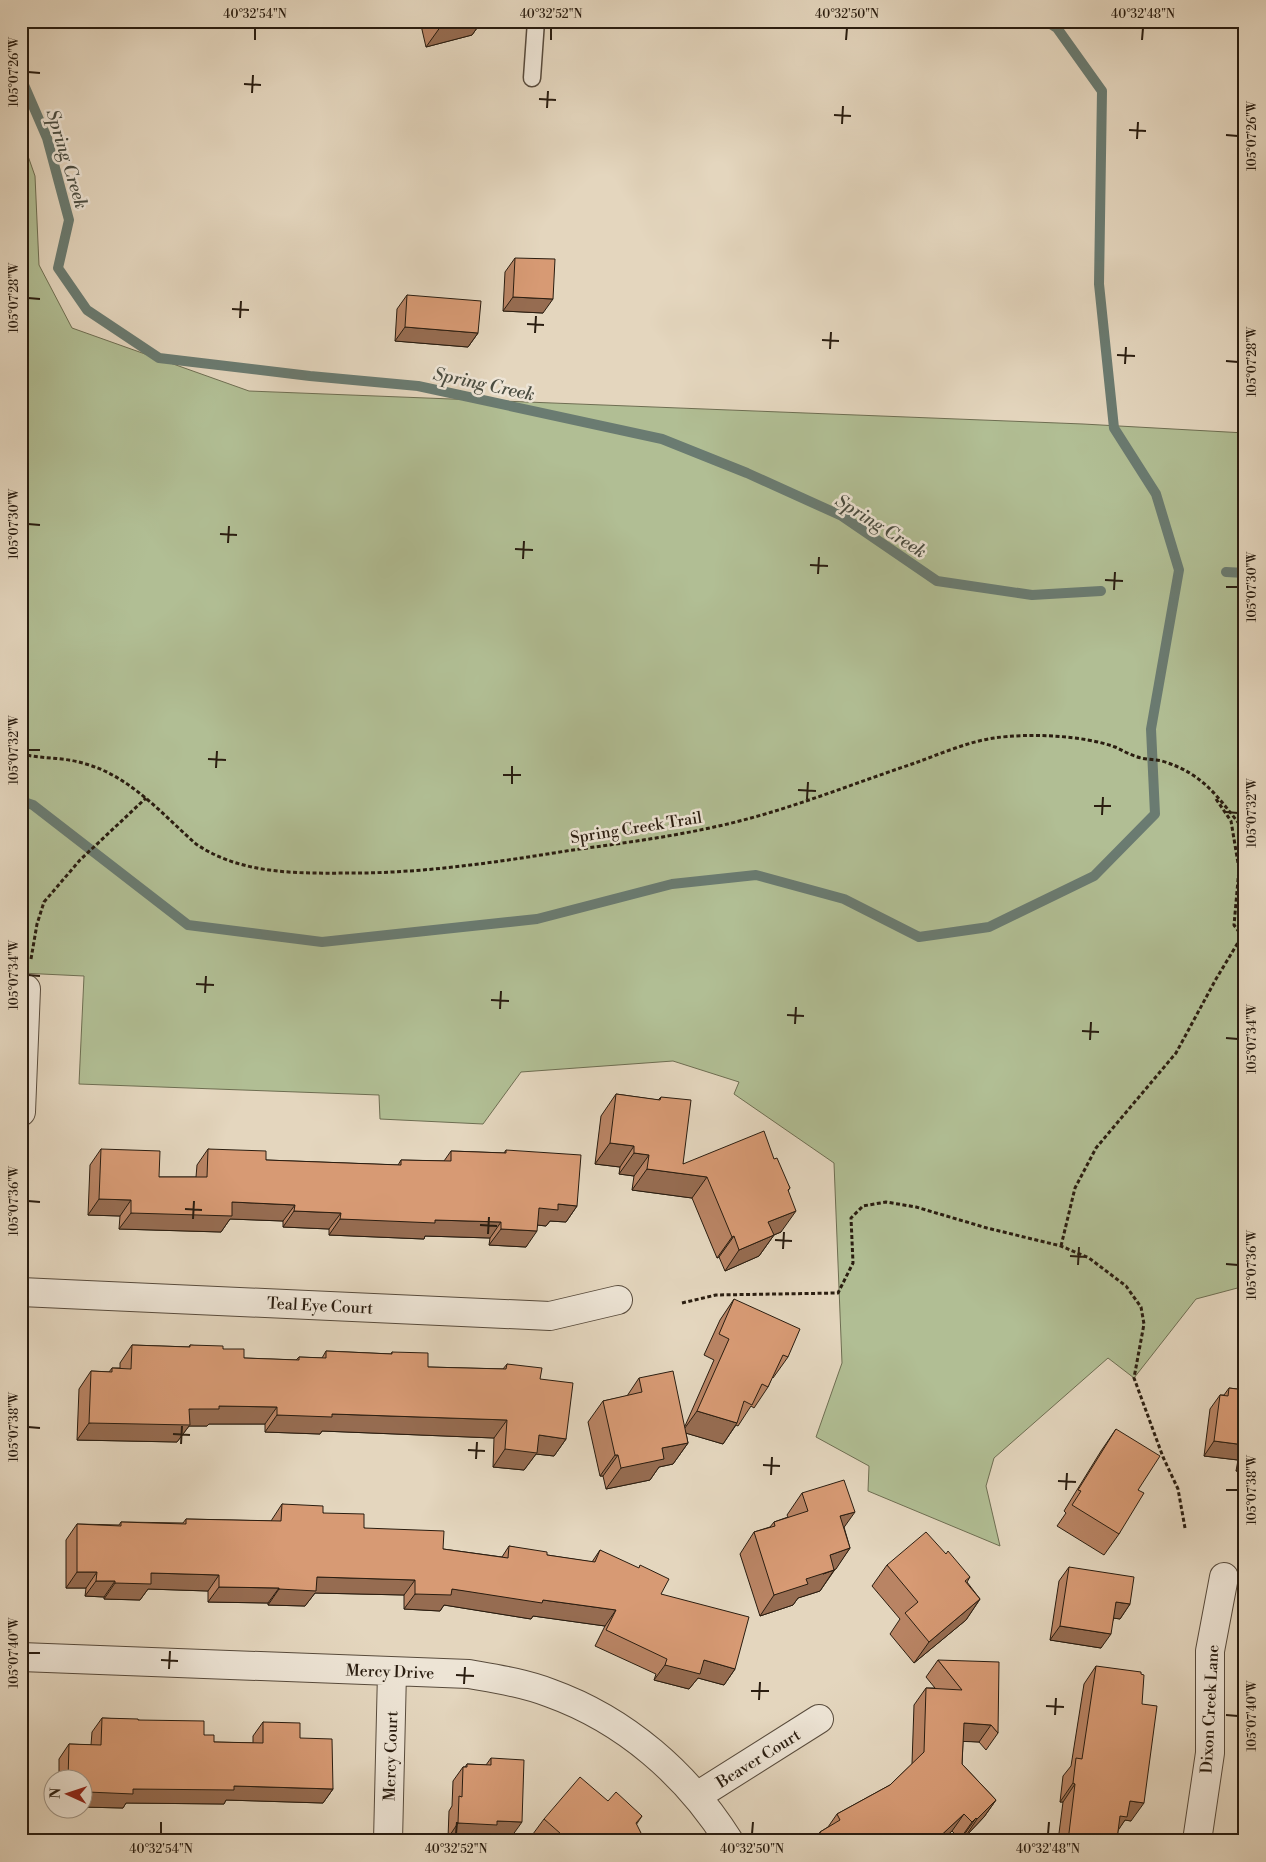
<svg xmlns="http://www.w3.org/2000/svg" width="1266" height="1862" font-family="'Libre Bodoni',serif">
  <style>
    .green { fill: #b1be94; stroke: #6e6e52 }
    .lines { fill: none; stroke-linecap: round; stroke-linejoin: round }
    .stream { stroke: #6a7b71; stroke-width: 10 }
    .lane-casing { stroke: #584b3c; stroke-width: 19 }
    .street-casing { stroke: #584b3c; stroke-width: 30 }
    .path { stroke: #2a1d10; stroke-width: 3; stroke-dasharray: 4 2.5; stroke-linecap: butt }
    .lane { stroke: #ede4d5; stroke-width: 16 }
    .street { stroke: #ede4d5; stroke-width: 28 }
    .wall { fill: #b98464; stroke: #2a1d10 }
    .shaded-wall { fill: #966c51; stroke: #2a1d10 }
    .building { fill: #d79a74; stroke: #2a1d10 }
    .ticks { fill: none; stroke: #2a1d10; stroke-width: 2 }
    .labels { text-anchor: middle; stroke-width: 5; stroke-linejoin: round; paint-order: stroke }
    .street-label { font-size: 16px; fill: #2a1d10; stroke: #ede4d5 }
    .water-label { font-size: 18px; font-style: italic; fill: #4a4c40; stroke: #ede4d5 }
    .neatline { fill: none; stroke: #2a1d10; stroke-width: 2 }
    .ticks-label { font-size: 12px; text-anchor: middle; fill: #2a1d10 }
  </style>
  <rect width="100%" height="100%" fill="#e4d6be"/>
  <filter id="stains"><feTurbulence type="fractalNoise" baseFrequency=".004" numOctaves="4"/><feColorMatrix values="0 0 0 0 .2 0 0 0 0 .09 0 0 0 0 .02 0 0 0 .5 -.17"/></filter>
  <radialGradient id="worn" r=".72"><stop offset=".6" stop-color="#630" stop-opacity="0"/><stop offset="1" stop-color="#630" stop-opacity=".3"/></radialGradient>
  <!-- green -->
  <path class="green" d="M21 136 35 176 39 265 72 328 249 391 1083 424 1245 433V1286L1196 1299 1134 1378 1108 1358 994 1458 986 1486 1000 1546 868 1491 869 1466 816 1437 842 1363 834 1163 734 1094 739 1082 673 1061 521 1072 483 1124 380 1119 379 1095 79 1084 84 976 21 973Z"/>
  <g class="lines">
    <!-- stream -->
    <path class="stream" d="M21 78 47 138 69 220 58 268 87 310 159 358 310 376 418 386 662 439 747 473 842 516 937 581 1032 595 1101 591
      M1226 572 1245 573
      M21 801 33 805 188 925 322 942 537 919 672 884 756 875 844 899 919 937 989 927 1094 876 1155 814 1151 729 1179 570 1156 494 1114 428 1099 284 1102 91 1057 28 1046 21"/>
    <defs>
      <path id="lane" d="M532 78 536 21"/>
      <path id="street" d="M21 1112 26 989
        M21 1292 550 1316 618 1300
        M21 1657 469 1674C497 1679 524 1683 550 1693 625 1720 687 1774 729 1841
        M697 1796 819 1719
        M388 1841 392 1672
        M1197 1841 1210 1753V1651L1224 1577"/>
    </defs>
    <!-- lane casing -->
    <use href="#lane" class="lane-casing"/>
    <!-- street casing -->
    <use href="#street" class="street-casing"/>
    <!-- path -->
    <path class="path" d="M21 754C42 759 65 757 86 764 131 777 162 814 196 844 245 877 305 873 362 873 431 872 498 862 566 851 615 844 665 838 714 827 781 813 849 785 915 763 940 754 967 742 994 738 1029 733 1082 735 1115 747 1122 750 1128 754 1135 756 1144 760 1153 759 1162 761 1205 774 1218 798 1245 831
      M1216 799 1231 821 1239 869 1234 925 1245 940
      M31 959 37 924 44 902 80 860 146 798
      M1061 1246 1075 1188 1096 1148 1176 1053 1216 979 1242 936 1245 935
      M682 1303 716 1295 838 1293 853 1263 851 1218 863 1206 886 1202 916 1207 987 1228 1061 1246 1089 1258 1126 1286 1141 1307 1144 1324 1134 1378 1163 1457 1178 1489 1185 1528"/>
    <!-- lane -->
    <use href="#lane" class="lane"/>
    <!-- street -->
    <use href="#street" class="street"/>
  </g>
  <!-- wall -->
  <path class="wall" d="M420 21H482L472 35 426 47Z
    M515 258 543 313 503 311 505 272Z
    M407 295 478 333 468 347 395 341 397 309Z
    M616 1094 658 1100 661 1097 683 1164 774 1159 790 1188 788 1191 781 1232 774 1235 759 1256 725 1271 719 1257 717 1258 692 1198 632 1190 634 1176 619 1174 620 1167 595 1164 601 1116Z
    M101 1149 159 1177H196L197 1165 208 1149 266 1160 398 1165 401 1160 444 1161 451 1151 504 1153 506 1150 577 1206 566 1222 550 1221 546 1226 538 1225 526 1247 489 1245 490 1238 425 1236 424 1239 329 1235V1229L283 1227V1221L230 1219 221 1232 119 1229 120 1216 88 1215 90 1165Z
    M734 1299 788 1357 773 1378 772 1377 768 1387 754 1408 751 1406 738 1426 736 1425 723 1444 686 1433 688 1443 673 1464 659 1467 650 1480 606 1489 603 1476H600L588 1422 603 1401 627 1396 639 1378 685 1426 714 1360 704 1355 720 1320Z
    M132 1345 189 1347 190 1345 223 1349 244 1358 296 1360 299 1357 322 1358 326 1351 391 1354 392 1352 428 1367 503 1369 507 1364 540 1379 566 1439 554 1456 536 1454 524 1470 493 1467 494 1438 322 1431 320 1434 265 1432V1424H209L207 1426H189L177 1442 77 1440 79 1389 91 1371 109 1372 112 1368H120V1363Z
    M1229 1388 1245 1390V1472L1236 1471 1238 1460 1204 1456 1210 1409 1220 1395H1224Z
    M1116 1429 1138 1490 1119 1534 1104 1555 1057 1526 1066 1513 1064 1511 1101 1451Z
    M802 1493 844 1527 850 1548 820 1591 798 1598 793 1605 760 1616 740 1554 754 1532 770 1527 774 1522 788 1517 787 1515Z
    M282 1504 323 1513 364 1528 443 1549 502 1557 509 1546 547 1555 592 1562 600 1550 661 1594 735 1669 724 1685 698 1678 689 1689 654 1680 656 1674 595 1646 605 1626 533 1616 531 1619 444 1605 440 1611 404 1609V1595L315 1593 305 1606 268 1605V1603L208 1602V1591L148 1589 140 1600 104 1599V1597L85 1596 86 1588H66V1540L77 1524 119 1525 121 1522 183 1523 186 1519 271 1521Z
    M946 1554 970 1577 967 1582 980 1599 966 1620 914 1663 890 1634 900 1619 872 1586 887 1565Z
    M1069 1567 1130 1604 1120 1619 1114 1618 1101 1648 1050 1640 1059 1581Z
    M938 1660 998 1733 986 1750 979 1742 963 1741 962 1764 996 1800 984 1817 965 1837 964 1835 960 1839 952 1831 941 1841H814L820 1832 828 1827 837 1814 890 1785 912 1764 914 1705 926 1688H935L926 1677Z
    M1096 1666 1131 1821 1125 1820 1118 1830 1117 1839 1115 1841H1058L1063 1802H1060L1063 1776 1071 1766 1084 1684Z
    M102 1718 138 1720 204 1735 214 1742 253 1743V1736L263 1722 300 1738 333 1789 323 1803 226 1800 224 1804 126 1803 123 1808 82 1807V1780H59V1759L69 1744 91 1745 92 1732Z
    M491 1758 512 1836 490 1835 487 1839 448 1838 449 1811 452 1806 453 1781 463 1767H465L467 1764 486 1765Z
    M608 1801 642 1816 636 1825 645 1841H533L530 1838 544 1819Z"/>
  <!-- shaded-wall -->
  <path class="shaded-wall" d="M458 21H482L472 35 426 47 441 26Z
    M513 297 553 299 543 313 503 311Z
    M405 327 478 333 468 347 395 341Z
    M610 1143 634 1146 620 1167 595 1164Z
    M634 1153 649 1155 634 1176 619 1174Z
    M647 1169 707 1177 692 1198 632 1190Z
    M99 1199 131 1200 120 1216 88 1215Z
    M232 1202 295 1205 283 1221 230 1219 221 1232 119 1229 131 1213Z
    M558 1204 577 1206 566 1222 550 1221 546 1226 528 1224 539 1208Z
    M294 1211 341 1213 329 1229 283 1227Z
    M796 1211 781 1232 754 1243 768 1222Z
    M340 1219 435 1220 501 1222 490 1238 425 1236 424 1239 329 1235Z
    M501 1229 537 1231 526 1247 489 1245Z
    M774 1235 759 1256 725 1271 739 1250Z
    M734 1236 719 1257 717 1258 732 1237Z
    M219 1406 277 1407 265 1424H209L207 1426H189L177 1442 77 1440 89 1423 189 1409Z
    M697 1411 737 1423 723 1444 682 1432Z
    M332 1414 507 1420 494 1438 322 1431 320 1434 265 1432 277 1415Z
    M539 1435 566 1439 554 1456 536 1454 524 1470 493 1467 505 1449Z
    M1214 1441 1245 1445V1450L1238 1460 1204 1456Z
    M688 1443 673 1464 659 1467 650 1480 606 1489 621 1468 662 1448Z
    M615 1455H618L603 1476H600Z
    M1245 1459V1472L1236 1471Z
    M855 1512 840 1533V1516Z
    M850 1548 836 1569 823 1574 834 1570 820 1591 798 1598 793 1605 760 1616 774 1595 806 1579 830 1555Z
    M77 1572H97L86 1588H66Z
    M151 1573 219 1575 208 1591 148 1589 140 1600 104 1599 115 1583Z
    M317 1577 415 1580 404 1595 315 1593 305 1606 268 1605 279 1589Z
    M96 1581H115L104 1597 85 1596Z
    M219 1587 279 1588 268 1603 208 1602Z
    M452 1589 543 1600 616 1610 605 1626 533 1616 531 1619 444 1605 440 1611 404 1609 415 1594Z
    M980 1599 966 1620 914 1663 929 1642Z
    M1116 1602 1130 1604 1120 1619 1106 1617Z
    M1060 1626 1111 1634 1101 1648 1050 1640Z
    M704 1660 735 1669 724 1685 698 1678 689 1689 654 1680 665 1665Z
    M964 1723 991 1725 979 1742 952 1741Z
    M1073 1783 1075 1784 1063 1802H1060Z
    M234 1786 333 1789 323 1803 226 1800 224 1804 126 1803 123 1808 82 1807V1800L88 1792 133 1789Z
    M82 1788H88L82 1796Z
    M996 1800 984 1817 965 1837 977 1819Z
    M1130 1801 1144 1803 1131 1821 1125 1820 1115 1835 1107 1834Z
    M964 1814 952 1831 941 1841H935Z
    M976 1818 964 1835 960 1839 972 1822Z
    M497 1821 522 1822 512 1836 490 1835 487 1839 448 1838 458 1823Z
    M1110 1838 1117 1839 1115 1841H1107Z"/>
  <!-- building -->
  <path class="building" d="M440 21H458L441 26Z
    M515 258 555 259 553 299 513 297Z
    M407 295 481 301 478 333 405 327Z
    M616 1094 660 1100 661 1097 691 1100 683 1164 764 1131 774 1159 777 1158 790 1188 788 1190 796 1211 768 1222 774 1235 739 1250 734 1236 732 1237 707 1177 647 1169 649 1155 634 1153V1146L610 1143Z
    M101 1149 160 1151 159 1177H207L208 1149 266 1151V1160L401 1165V1160L451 1161V1151L506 1153V1150L581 1155 577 1206 558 1204V1210L539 1208 537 1231 501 1229V1222L435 1220V1223L340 1219 341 1213 294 1211 295 1205 232 1202V1216L131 1213V1200L99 1199Z
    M734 1299 800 1329 788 1357 783 1355 768 1387 762 1384 752 1405 744 1401 737 1423 697 1411 729 1339 719 1334Z
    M132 1345 190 1347V1345L223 1346V1349H244V1358L299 1360V1357L326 1358V1351L392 1354V1352L428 1353V1367L506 1369 507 1364 542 1368 540 1379 573 1383 566 1439 539 1435 537 1453 505 1449 507 1420 332 1414V1417L277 1415V1407L219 1406V1409H189L190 1425 89 1423 91 1371 112 1372V1368L131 1369Z
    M673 1371 688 1443 662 1448 664 1459 621 1468 618 1455H615L603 1401 642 1392 639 1378Z
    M1229 1388 1245 1390V1445L1214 1441 1220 1395 1228 1396Z
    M1116 1429 1160 1456 1138 1490 1144 1493 1119 1534 1072 1505 1081 1491 1078 1490Z
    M844 1480 855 1512 840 1516 850 1548 830 1555 834 1570 806 1579 808 1584 774 1595 754 1532 775 1526 774 1522 808 1511 802 1493Z
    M282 1504 323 1506V1513L364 1514V1528L444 1531 443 1549 508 1558 509 1546 547 1552V1555L595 1562 600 1550 639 1568 640 1565 669 1579 661 1594 749 1617 735 1669 704 1660 700 1674 665 1665 667 1659 606 1630 616 1610 543 1600 542 1603 452 1589 451 1595 415 1594V1580L317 1577 316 1591 279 1589V1588L219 1587V1575L151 1573V1584L115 1583V1581H96L97 1572H77V1524L121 1526V1522L186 1524V1519L281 1521Z
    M926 1532 946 1554 948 1551 970 1577 965 1581 980 1599 929 1642 905 1613 918 1602 887 1565Z
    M1069 1567 1134 1577 1130 1604 1116 1602 1111 1634 1060 1626Z
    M938 1660 999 1662 998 1733 991 1725 964 1723 962 1764 996 1800 977 1819 976 1818 972 1822 964 1814 935 1841H923L921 1839 918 1841H819L817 1836 821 1834 820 1832 840 1820 837 1814 890 1785 924 1752 926 1688 962 1690Z
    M1096 1666 1141 1672V1674L1144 1675 1142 1704 1157 1706 1144 1803 1130 1801 1127 1817 1120 1816 1117 1839 1110 1838 1109 1841H1068L1075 1784 1073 1783 1076 1758 1082 1759Z
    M102 1718 138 1719V1720L204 1721V1735H214V1742L263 1743V1722L300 1723V1738L332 1739 333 1789 234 1786V1790L133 1789V1794L88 1792V1788H82V1780H68L69 1744 101 1745Z
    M491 1758 524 1760 522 1822 497 1821V1825L458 1823 459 1796 462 1797 463 1767H467V1764L491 1765Z
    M580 1777 608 1801 616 1792 642 1816 636 1823 645 1841H569L544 1819Z
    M81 1836 118 1838V1841H81Z"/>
  <!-- ticks -->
  <path class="ticks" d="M255 40V28M551 40V28M846 40 847 28M1142 40 1143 28M28 72 40 73M244 84 261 85M252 93 253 75M539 99 556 100M547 108 548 91M834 115 851 116M842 124 843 106M1129 130 1146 131M1226 135 1238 136M1137 139 1138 122M28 298 40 299M232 309 249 310M240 318 241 301M527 324 544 325M535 333 536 316M822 340 839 341M830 349 831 332M1117 355 1135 356M1226 361 1238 362M1125 364 1126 347M28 524 40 525M220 534 237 535M228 543 229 526M515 549 533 550M523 559 524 541M810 565 828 566M818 574 819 557M1105 580 1123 581M1226 587H1238M1114 590 1115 572M28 750H40M208 759 226 760M216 768 217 751M503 775H521M512 784V766M798 790 816 791M807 799 808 782M1094 806H1111M1226 812 1238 813M1102 815 1103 797M28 975 40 976M196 984 214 985M205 993 206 976M491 1000 509 1001M500 1009 501 991M787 1015 804 1016M795 1024 796 1007M1082 1031 1099 1032M1226 1038 1238 1039M1090 1040 1091 1022M28 1201 40 1202M185 1209 202 1210M193 1219 194 1201M480 1225 497 1226M488 1234 489 1217M775 1240 792 1241M783 1249 784 1232M1070 1256 1087 1257M1226 1264 1238 1265M1078 1265 1079 1247M28 1427 40 1428M173 1434 190 1435M181 1444 182 1426M468 1450 485 1451M476 1459 477 1442M763 1465 780 1466M771 1475 772 1457M1058 1481 1076 1482M1066 1490 1067 1473M1226 1490H1238M28 1653H40M161 1660 178 1661M169 1669 170 1651M456 1675 474 1676M464 1684 465 1667M751 1691H769M759 1700 760 1682M1046 1706 1064 1707M1055 1715 1056 1698M1226 1715 1238 1716M161 1834V1822M456 1834 457 1822M752 1834 753 1822M1048 1834 1049 1822"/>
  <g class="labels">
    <!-- street labels -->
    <g class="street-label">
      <text transform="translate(636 827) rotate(-9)" y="6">Spring Creek Trail</text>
      <text transform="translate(320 1305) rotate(3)" y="6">Teal Eye Court</text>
      <text transform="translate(390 1671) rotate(2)" y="6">Mercy Drive</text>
      <text transform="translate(1209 1709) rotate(-87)" y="6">Dixon Creek Lane</text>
      <text transform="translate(390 1756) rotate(-88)" y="6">Mercy Court</text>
      <text transform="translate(758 1758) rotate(-32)" y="6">Beaver Court</text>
    </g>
    <!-- water labels -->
    <g class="water-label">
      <text transform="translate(67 159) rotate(73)" y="6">Spring Creek</text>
      <text transform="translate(484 384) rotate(12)" y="6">Spring Creek</text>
      <text transform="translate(881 526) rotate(32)" y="6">Spring Creek</text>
    </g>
  </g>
  <!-- margin -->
  <rect width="1266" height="1862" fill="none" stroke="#e4d6be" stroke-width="55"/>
  <!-- north arrow -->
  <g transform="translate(68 1794) rotate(273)"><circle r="24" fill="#ede4d5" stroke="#9f9486"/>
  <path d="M0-4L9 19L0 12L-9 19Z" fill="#8f2418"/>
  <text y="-8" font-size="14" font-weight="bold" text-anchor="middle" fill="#2a1d10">N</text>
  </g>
  <rect x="28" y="28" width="1210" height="1806" class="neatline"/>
  <g class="ticks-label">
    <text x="255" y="18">40°32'54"N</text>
    <text x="551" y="18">40°32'52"N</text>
    <text x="847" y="18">40°32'50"N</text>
    <text x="1143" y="18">40°32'48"N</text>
    <text transform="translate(14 72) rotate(-90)" y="4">105°07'26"W</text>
    <text transform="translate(1252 136) rotate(-90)" y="4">105°07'26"W</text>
    <text transform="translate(14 298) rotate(-90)" y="4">105°07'28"W</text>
    <text transform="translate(1252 362) rotate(-90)" y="4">105°07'28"W</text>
    <text transform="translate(14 524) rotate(-90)" y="4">105°07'30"W</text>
    <text transform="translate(1252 587) rotate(-90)" y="4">105°07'30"W</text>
    <text transform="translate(14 750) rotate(-90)" y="4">105°07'32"W</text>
    <text transform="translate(1252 813) rotate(-90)" y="4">105°07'32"W</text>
    <text transform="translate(14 975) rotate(-90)" y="4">105°07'34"W</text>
    <text transform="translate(1252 1039) rotate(-90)" y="4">105°07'34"W</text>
    <text transform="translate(14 1201) rotate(-90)" y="4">105°07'36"W</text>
    <text transform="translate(1252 1265) rotate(-90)" y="4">105°07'36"W</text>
    <text transform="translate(14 1427) rotate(-90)" y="4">105°07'38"W</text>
    <text transform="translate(1252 1490) rotate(-90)" y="4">105°07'38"W</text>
    <text transform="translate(14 1653) rotate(-90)" y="4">105°07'40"W</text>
    <text transform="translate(1252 1716) rotate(-90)" y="4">105°07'40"W</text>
    <text x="161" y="1853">40°32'54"N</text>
    <text x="456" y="1853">40°32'52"N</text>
    <text x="752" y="1853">40°32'50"N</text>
    <text x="1048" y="1853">40°32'48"N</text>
  </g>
  <rect width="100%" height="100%" filter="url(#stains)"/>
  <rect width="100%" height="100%" fill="url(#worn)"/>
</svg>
